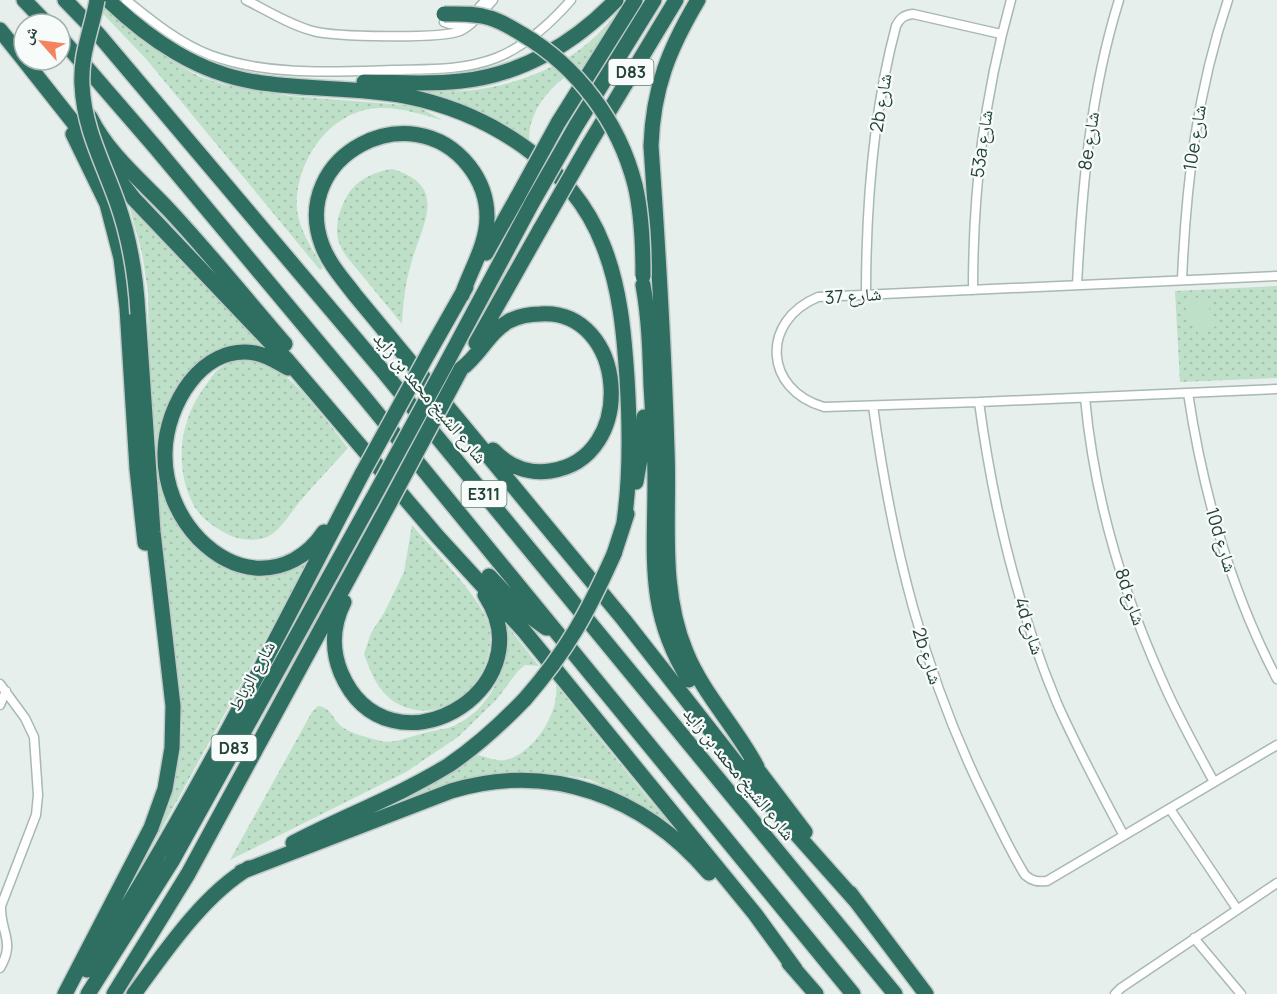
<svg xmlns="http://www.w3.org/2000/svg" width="1277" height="994" font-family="Manrope,'Noto Naskh Arabic',sans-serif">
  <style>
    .green { fill: url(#green-dots) }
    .pitch { fill: #bfe0c8 }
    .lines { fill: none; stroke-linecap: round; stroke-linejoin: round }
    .street-casing { stroke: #a8b8b2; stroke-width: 11 }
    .highway-casing { stroke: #c2cac8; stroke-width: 18 }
    .street { stroke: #fff; stroke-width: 8 }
    .highway { stroke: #2f6f62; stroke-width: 15 }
    .highway-bridge-casing { stroke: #c2cac8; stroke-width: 18; stroke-linecap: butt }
    .highway-bridge { stroke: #2f6f62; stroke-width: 15 }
    .labels { text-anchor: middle; stroke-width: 4.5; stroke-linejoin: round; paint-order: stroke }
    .shield { fill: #f7fbf9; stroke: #637a73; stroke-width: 1.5 }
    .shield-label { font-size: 16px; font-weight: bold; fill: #24423a }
    .street-label { font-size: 18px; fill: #24423a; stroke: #f7fbf9 }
  </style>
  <defs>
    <pattern id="green-dots" width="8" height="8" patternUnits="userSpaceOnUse" patternTransform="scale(1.5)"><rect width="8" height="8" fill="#bfe0c8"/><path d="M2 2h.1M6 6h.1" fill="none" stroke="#a4c1ad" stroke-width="1.8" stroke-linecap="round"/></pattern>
  </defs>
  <rect width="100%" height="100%" fill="#e6efeb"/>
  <!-- green -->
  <path class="green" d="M90 0H95L113 16 169 59 198 76 225 85 290 96 417 106 442 120C423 115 403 108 384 108 332 106 294 161 297 209 299 230 313 250 323 268L320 270 147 60Z
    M627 0 585 67C555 76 521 117 531 149L408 91C427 91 445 92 464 91 511 87 562 69 597 35 608 24 617 12 627 0Z
    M392 169C450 186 422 224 411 264 405 284 403 304 402 324 389 308 375 291 361 274 354 265 344 256 340 245 333 230 339 210 347 196 356 180 373 172 392 169Z
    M127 198 265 350 248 345 231 348 180 386C176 410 171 434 167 459 165 467 162 477 162 486 164 526 220 578 260 577 276 577 293 569 308 562L151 848 176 778 182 726 177 665 161 545 149 360 148 292 142 253Z
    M1277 286V378L1180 382 1175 291Z
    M236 360C247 360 257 360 268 364 294 376 330 425 348 448 333 465 317 481 302 499 292 510 283 528 269 536 257 542 240 540 229 535 216 528 201 519 194 506 174 468 179 423 203 389 216 372 214 369 236 360Z
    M412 525C431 547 481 598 488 623 502 676 443 734 393 701 378 691 370 671 364 654L371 633 384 613 404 572Z
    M505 623 539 666 525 665 518 671 497 699 458 737 406 772 230 860 312 712 318 706C331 707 333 720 342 727 352 734 369 738 381 741 394 744 408 737 421 734 430 731 439 730 448 728 482 717 504 680 507 646 508 639 506 630 505 623Z
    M556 685 647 797 682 836 657 818 611 790 591 780 571 776 492 774 465 781 384 812 478 755C487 757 498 762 506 760 534 753 560 712 556 685Z"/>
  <!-- pitch -->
  <path class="pitch" d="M1202 295 1218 325 1199 335 1184 305Z"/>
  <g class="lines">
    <defs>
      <path id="street" d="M126 0C152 21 179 43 210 55 267 76 332 72 392 70 427 69 462 71 496 58 526 46 550 24 571 0
        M246 0C268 11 290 25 313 31 334 37 441 39 460 31 473 25 483 11 493 0
        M444 22C464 31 473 13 486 0
        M1277 276 818 297C760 321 764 390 824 407L979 402 1277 389
        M1182 280C1186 184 1197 91 1228 0
        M1077 285C1082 188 1090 93 1119 0
        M973 290C973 189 984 97 1011 0
        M866 295C866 205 873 112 896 26 900 18 904 15 913 14L1001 34
        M1188 393C1203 493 1230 589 1277 679
        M1085 398C1094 495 1122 591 1162 680 1177 715 1196 749 1214 782
        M979 402C993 506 1017 607 1057 703 1077 748 1100 791 1123 834
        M873 406C892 545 923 672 985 798 998 824 1010 851 1025 875 1032 881 1037 882 1047 881L1277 745
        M0 684 25 718 34 737 38 795 36 815 1 906C0 933 16 941 0 968
        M0 705 6 691
        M1170 809 1237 909
        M1194 938 1241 994
        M1115 994 1121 988 1277 883"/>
      <path id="highway" d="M24 0 47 24
        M65 0 98 34 382 370 895 994
        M108 0C150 40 198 73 256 82 305 90 356 87 405 96 487 112 572 164 603 245 620 287 624 333 627 378 630 426 631 474 624 522
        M698 0C669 49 653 88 651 146 658 247 664 348 667 450 670 518 659 587 686 652 703 694 736 727 757 767
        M0 30 24 60
        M60 37 156 148 364 397 853 994
        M24 60 134 199 288 361 438 537 524 631 755 914 795 969
        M364 82C396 82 429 85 461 81 521 75 575 43 616 0
        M90 117C109 155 142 181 170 211 210 254 247 300 285 344
        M558 123 635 0
        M576 126 654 0
        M73 134 107 204 121 258 127 308 137 469 145 543
        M588 146 676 0
        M486 253 518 196
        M643 285C649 318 650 351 651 385 653 417 655 449 655 481 655 557 646 611 689 680
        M462 295C471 269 487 244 487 217 487 198 480 180 469 166 411 92 289 156 322 245 329 264 343 279 355 295L624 620 758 791 856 901
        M476 343 541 228
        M428 354 466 287
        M447 362 532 203
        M288 368C277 362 267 355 255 353 201 344 166 406 165 452 164 484 177 516 199 539 214 554 234 566 255 568 284 570 308 556 324 532
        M461 369C480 355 489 332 509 321 519 316 529 314 540 314 627 308 639 459 550 471 528 474 508 466 493 450
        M636 482 643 442 644 417
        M614 554 627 514
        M489 576 521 610 546 628
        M344 602C333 624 331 649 341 673 388 782 548 691 485 595
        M751 761 805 832
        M293 843C344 816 399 796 449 765 477 746 502 723 525 699
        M241 872 451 791C550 761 643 796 709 873
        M850 893 926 994
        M789 963 816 994
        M87 970C191 811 275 640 363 472
        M65 994 151 828 165 789 172 748 173 706 153 532 138 314
        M88 994 172 861 373 498
        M114 994 188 874 390 502
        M134 994C164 953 204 894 249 868"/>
    </defs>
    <!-- street casing -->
    <use href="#street" class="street-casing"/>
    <!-- highway casing -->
    <use href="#highway" class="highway-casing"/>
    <!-- street -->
    <use href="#street" class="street"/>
    <!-- highway -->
    <use href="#highway" class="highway"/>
    <defs>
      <path id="highway-bridge" d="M97 0C92 29 80 55 82 85 84 129 103 162 117 202 130 239 136 276 138 314
        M444 14C459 14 475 13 490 18 501 21 512 28 522 34 578 67 619 122 635 185 642 214 643 245 643 276
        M518 196 558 123
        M532 203 576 126
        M541 228 588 146
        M363 472 428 354
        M373 498 447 362
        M390 502 461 369
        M525 699C567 651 588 612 614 554"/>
    </defs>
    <!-- highway-bridge casing -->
    <use href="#highway-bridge" class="highway-bridge-casing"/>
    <!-- highway-bridge -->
    <use href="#highway-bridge" class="highway-bridge"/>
  </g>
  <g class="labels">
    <!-- shield labels -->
    <g class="shield">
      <rect x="608.5" y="59" width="45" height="26" rx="4.5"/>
      <rect x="461.5" y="481" width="45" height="26" rx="4.5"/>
      <rect x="211.5" y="735" width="45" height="26" rx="4.5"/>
    </g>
    <g class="shield-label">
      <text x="631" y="78">D83</text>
      <text x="484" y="500">E311</text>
      <text x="234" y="754">D83</text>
    </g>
    <!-- street labels -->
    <g class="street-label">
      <text transform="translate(881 103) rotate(-81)" y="6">2b شارع</text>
      <text transform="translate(1195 138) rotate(-81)" y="6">10e شارع</text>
      <text transform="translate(1089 141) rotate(-82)" y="6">8e شارع</text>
      <text transform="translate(982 144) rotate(-82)" y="6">53a شارع</text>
      <text transform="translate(853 296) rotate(-4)" y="6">شارع 37</text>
      <text transform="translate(430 398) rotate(50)" y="6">شارع الشيخ محمد بن زايد</text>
      <text transform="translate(1221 540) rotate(73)" y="6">10d شارع</text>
      <text transform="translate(1130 597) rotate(71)" y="6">8d شارع</text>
      <text transform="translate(1029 626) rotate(72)" y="6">4d شارع</text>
      <text transform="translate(927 656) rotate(72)" y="6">2b شارع</text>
      <text transform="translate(252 676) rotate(-61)" y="6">شارع الرباط</text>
      <text transform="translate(739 774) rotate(51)" y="6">شارع الشيخ محمد بن زايد</text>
    </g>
  </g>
  <!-- north arrow -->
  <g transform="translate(42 42) rotate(298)"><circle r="28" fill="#f7fbf9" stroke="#a3b1ad" stroke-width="1.5"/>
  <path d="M0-4.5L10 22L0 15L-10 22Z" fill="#f4845f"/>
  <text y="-9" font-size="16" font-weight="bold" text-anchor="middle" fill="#24423a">ش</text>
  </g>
</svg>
